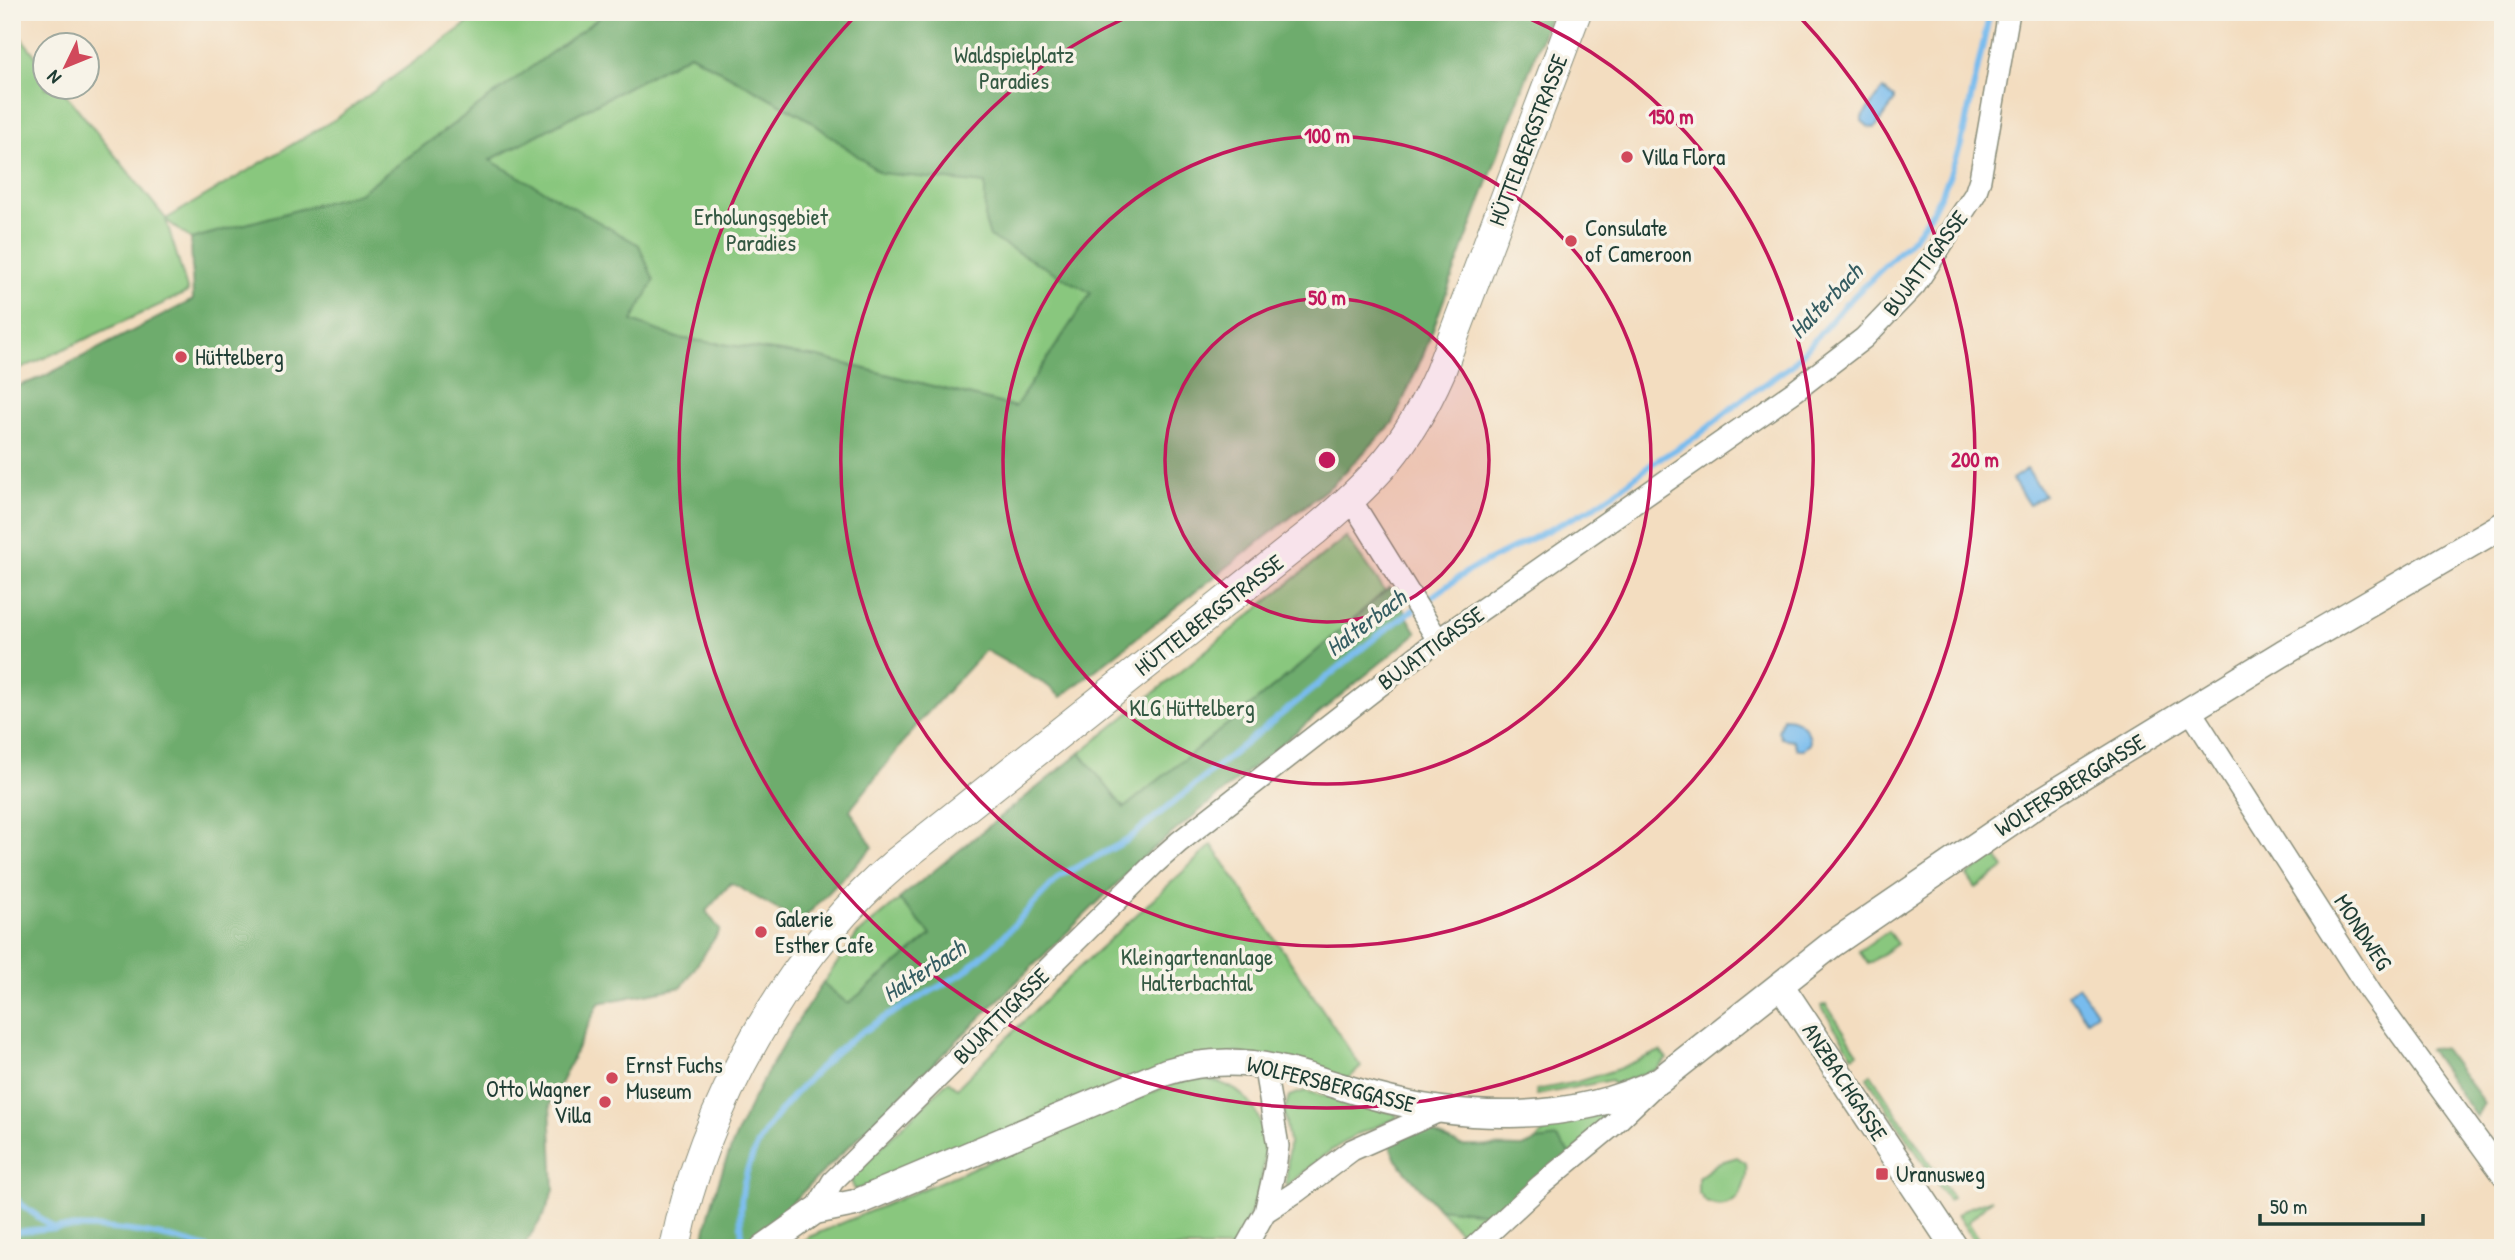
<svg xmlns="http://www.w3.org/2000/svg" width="2515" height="1260" font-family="'Patrick Hand',sans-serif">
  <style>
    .green { fill: #89c77e; stroke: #548259; stroke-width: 2 }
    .forest { fill: #6eac6d; stroke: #467450; stroke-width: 2; fill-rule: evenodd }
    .water { fill: #78bcee; stroke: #4c7c91; stroke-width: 2 }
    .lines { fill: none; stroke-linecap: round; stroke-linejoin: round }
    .stream { stroke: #78bcee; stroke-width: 6 }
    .minor-casing { stroke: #898d7a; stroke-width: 24 }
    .tertiary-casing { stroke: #898d7a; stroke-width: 29 }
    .secondary-casing { stroke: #898d7a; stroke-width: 32 }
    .minor { stroke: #fff; stroke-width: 21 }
    .tertiary { stroke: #fff; stroke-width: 26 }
    .secondary { stroke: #fff; stroke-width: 30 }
    .ring { fill: none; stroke: #c2185b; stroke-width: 3.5 }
    .poi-dot { fill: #d1495b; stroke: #f7f3e8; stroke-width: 2.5 }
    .labels { text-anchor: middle; stroke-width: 7; stroke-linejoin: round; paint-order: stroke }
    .park-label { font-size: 23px; fill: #345943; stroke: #f7f3e8 }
    .street-label { font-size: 23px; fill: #1f3d34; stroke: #f7f3e8 }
    .poi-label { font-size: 23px; fill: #1f3d34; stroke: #f7f3e8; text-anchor: start }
    .water-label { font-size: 24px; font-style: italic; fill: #355d62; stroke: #f7f3e8 }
    .centre { fill: #c2185b; stroke: #f7f3e8; stroke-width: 3.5 }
    .ring-label { font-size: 21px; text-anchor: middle; font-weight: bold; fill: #c2185b; stroke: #f7f3e8; stroke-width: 7; stroke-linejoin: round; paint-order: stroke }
  </style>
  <rect width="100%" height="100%" fill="#f7f3e8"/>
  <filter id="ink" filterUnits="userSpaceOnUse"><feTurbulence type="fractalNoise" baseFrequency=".0143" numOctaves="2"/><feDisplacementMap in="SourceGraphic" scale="14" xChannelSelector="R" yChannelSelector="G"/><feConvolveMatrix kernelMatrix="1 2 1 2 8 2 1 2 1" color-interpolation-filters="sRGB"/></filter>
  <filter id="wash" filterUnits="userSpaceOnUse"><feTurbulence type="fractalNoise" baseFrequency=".00686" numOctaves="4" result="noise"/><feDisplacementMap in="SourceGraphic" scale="28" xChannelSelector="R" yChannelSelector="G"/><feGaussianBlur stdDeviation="1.57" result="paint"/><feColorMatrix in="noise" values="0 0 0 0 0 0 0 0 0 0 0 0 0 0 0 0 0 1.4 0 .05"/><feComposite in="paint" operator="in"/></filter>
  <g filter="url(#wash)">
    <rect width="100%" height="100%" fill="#f3ddc0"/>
    <!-- green -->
    <path class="green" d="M483 12H607L359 193 191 239 166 220 188 292 12 373V26L45 68 46 88H61L166 219 337 118Z
      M690 54 806 118 881 173 988 147 1091 293 1015 407 818 357 677 338 631 321 653 281 490 160Z
      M1346 537 1385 591 1303 663 1124 808 1080 753Z
      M1013 806 931 935 848 1004 823 983 857 935Z
      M1212 845 1361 1067 1348 1079 1235 1052 855 1190 850 1179 854 1174 948 1081 957 1088 1056 989Z
      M1995 856 2004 868 1976 888 1967 875Z
      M1888 931 1897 944 1868 964 1859 951Z
      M1826 1004 1858 1053 1853 1056 1821 1006Z
      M1660 1051 1667 1059 1657 1069 1614 1085 1611 1080 1537 1095 1536 1090 1577 1082 1618 1069Z
      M1871 1074 1952 1197 1948 1200 1867 1077Z
      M1192 1078C1270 1082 1276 1149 1252 1209 1247 1223 1239 1235 1233 1248H794L809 1237 1174 1083Z
      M1305 1091 1397 1114 1396 1119 1355 1135 1323 1156 1287 1186 1286 1184 1289 1143 1284 1112 1289 1096Z
      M1602 1114 1607 1117 1571 1155 1536 1141C1552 1117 1576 1119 1602 1114Z
      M1737 1157 1746 1163C1749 1188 1734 1215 1706 1202L1698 1192V1178L1718 1163Z
      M1992 1199 1968 1222 1978 1238 1976 1244 1957 1215 1965 1209Z
      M1438 1208 1499 1214 1469 1242Z"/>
    <!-- forest -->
    <path class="forest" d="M607 12H1551L1424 353 1393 423 1332 485 1061 697 1048 686 985 650 921 720 850 810 873 847 800 922 731 883 706 911 720 930 682 987 599 1003 550 1105 554 1190 544 1215 522 1248H12V388L41 378 193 300 191 239 359 193ZM690 54 806 118 881 173 985 184V221L990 237 1091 293 1015 407 818 357 677 338 632 321 654 281 639 245 490 160Z
      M1390 587 1417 633 1148 853 769 1225 771 1248H702C719 1150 768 1064 823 983L848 1004 931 935 899 899 1080 753 1124 808 1303 663Z
      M2443 1048 2484 1103 2476 1117 2429 1049Z
      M1424 1129 1461 1146 1523 1147 1536 1141 1557 1138 1571 1155 1499 1214 1438 1208 1396 1160 1389 1143Z"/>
    <!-- water -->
    <path class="water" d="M1883 89 1894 98V102L1875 128 1869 127 1862 121V117Z
      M2027 469 2044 495 2029 505 2012 479Z
      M1783 718C1800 718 1810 728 1810 744L1804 749H1797L1793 740 1781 738 1778 731Z
      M2078 986 2097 1013 2087 1020 2068 994Z"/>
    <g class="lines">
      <!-- stream -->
      <path class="stream" d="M12 1194 22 1205 55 1229
        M12 1233C78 1222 144 1228 207 1248
        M744 1248C730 1177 760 1128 808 1080 819 1069 830 1056 843 1046 877 1019 924 996 963 973L997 943 1060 876 1126 841 1381 633 1468 571 1590 509 1617 491 1653 463 1696 437 1744 398 1792 365 1844 306 1916 235 1933 210 1947 182 1961 144 1990 12"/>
    </g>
  </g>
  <g filter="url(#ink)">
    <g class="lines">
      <defs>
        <path id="minor" d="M1351 500 1438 640
          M2190 710 2371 993 2503 1175
          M815 1211 833 1181 1153 865 1179 842 1438 640 1795 391 1864 338 1915 285 1975 194 1980 179 2009 12
          M1265 1212 1296 1192 1352 1150 1442 1110
          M1245 1248 1265 1212 1275 1168 1278 1146 1264 1064
          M1473 1248 1541 1185 1611 1127 1654 1086"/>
        <path id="tertiary" d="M1781 986 1955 1248
          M763 1248 815 1211 855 1203 1166 1072C1245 1047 1299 1076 1373 1096 1466 1121 1572 1124 1660 1080L1831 945 2046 798 2283 653 2503 525"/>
        <path id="secondary" d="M675 1248C703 1108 788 954 897 862L1314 531C1374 480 1407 447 1440 372L1576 12"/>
      </defs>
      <!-- minor casing -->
      <use href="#minor" class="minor-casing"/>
      <!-- tertiary casing -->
      <use href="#tertiary" class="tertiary-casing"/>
      <!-- secondary casing -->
      <use href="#secondary" class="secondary-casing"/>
      <!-- minor -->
      <use href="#minor" class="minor"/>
      <!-- tertiary -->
      <use href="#tertiary" class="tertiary"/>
      <!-- secondary -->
      <use href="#secondary" class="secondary"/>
    </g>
  </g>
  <!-- distance rings -->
  <circle cx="1327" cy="460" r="162" fill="#c2185b" fill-opacity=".12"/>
  <g class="ring">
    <circle cx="1327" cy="460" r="162"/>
    <circle cx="1327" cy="460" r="324"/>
    <path d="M1517 13A486 486 0 1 1 1137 13"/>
    <path d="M1797 14A648 648 0 1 1 857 14"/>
  </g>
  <!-- markers -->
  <g class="poi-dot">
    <circle cx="1627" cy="157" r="7"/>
    <circle cx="1571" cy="241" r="7"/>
    <circle cx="181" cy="357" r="7"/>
    <circle cx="761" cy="932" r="7"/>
    <circle cx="612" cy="1078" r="7"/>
    <circle cx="605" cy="1102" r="7"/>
    <rect x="1875" y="1167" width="14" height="14" rx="3.5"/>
  </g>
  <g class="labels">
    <!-- park labels -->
    <g class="park-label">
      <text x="1014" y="63">Waldspielplatz<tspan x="1014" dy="26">Paradies</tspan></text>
      <text x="761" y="225">Erholungsgebiet<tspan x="761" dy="26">Paradies</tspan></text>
      <text x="1192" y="716">KLG Hüttelberg</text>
      <text x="1197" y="965">Kleingartenanlage<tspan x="1197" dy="26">Halterbachtal</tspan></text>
    </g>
    <!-- street labels -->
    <g class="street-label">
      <text transform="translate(1528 140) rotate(-69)" y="8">HÜTTELBERGSTRASSE</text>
      <text transform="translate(1925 263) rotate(-53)" y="8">BUJATTIGASSE</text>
      <text transform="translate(1209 615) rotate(-38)" y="8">HÜTTELBERGSTRASSE</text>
      <text transform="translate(1431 648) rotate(-36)" y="8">BUJATTIGASSE</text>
      <text transform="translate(2070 785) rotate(-32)" y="8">WOLFERSBERGGASSE</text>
      <text transform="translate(2363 932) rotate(57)" y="8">MONDWEG</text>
      <text transform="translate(1001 1016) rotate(-45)" y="8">BUJATTIGASSE</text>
      <text transform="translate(1845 1082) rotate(57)" y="8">ANZBACHGASSE</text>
      <text transform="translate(1331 1084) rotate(14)" y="8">WOLFERSBERGGASSE</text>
    </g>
    <!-- poi labels -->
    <g class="poi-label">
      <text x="1641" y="165">Villa Flora</text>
      <text x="1585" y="236">Consulate<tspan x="1585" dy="26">of Cameroon</tspan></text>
      <text x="195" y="365">Hüttelberg</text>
      <text x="775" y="927">Galerie<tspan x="775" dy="26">Esther Cafe</tspan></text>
      <text x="626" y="1073">Ernst Fuchs<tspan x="626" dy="26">Museum</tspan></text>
      <text x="591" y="1097" text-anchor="end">Otto Wagner<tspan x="591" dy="26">Villa</tspan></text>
      <text x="1896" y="1182">Uranusweg</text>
    </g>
    <!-- water labels -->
    <g class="water-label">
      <text transform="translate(1826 301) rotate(-46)" y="8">Halterbach</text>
      <text transform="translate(1366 623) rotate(-37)" y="8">Halterbach</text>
      <text transform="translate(924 971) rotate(-33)" y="8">Halterbach</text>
    </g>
  </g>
  <circle cx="1327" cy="460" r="10" class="centre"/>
  <g class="ring-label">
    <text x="1671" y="124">150 m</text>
    <text x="1327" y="143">100 m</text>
    <text x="1327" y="305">50 m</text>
    <text x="1975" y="467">200 m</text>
  </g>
  <!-- margin -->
  <rect width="2515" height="1260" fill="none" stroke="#f7f3e8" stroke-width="42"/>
  <!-- north arrow -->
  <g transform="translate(66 66) rotate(227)"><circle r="33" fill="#f7f3e8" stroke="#a1aaa0" stroke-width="2"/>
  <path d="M0-5L12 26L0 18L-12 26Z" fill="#d1495b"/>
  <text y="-10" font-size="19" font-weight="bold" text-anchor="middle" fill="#1f3d34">N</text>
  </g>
  <!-- scale -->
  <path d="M2260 1214v10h163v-10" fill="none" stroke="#1f3d34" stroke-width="3.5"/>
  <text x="2270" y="1214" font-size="21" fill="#1f3d34" stroke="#f7f3e8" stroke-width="5" paint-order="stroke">50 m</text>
</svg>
